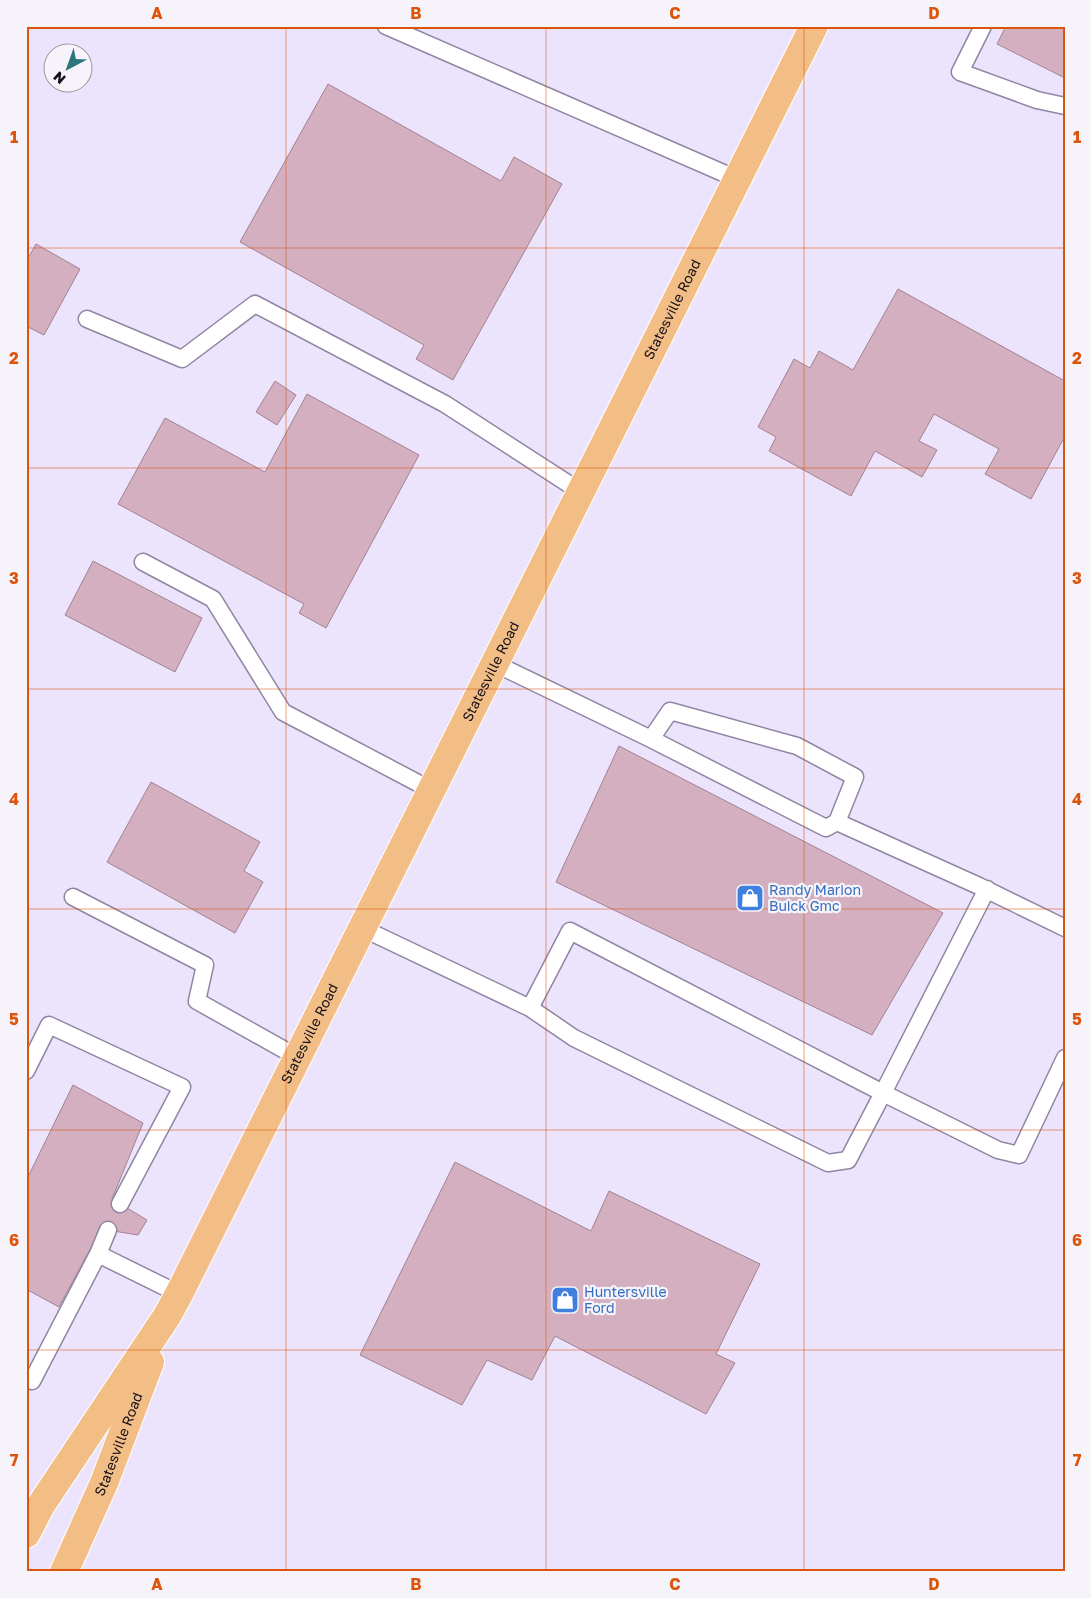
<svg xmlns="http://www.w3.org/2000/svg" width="1091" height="1598" font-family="'Golos Text',sans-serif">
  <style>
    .building { fill: #d3afbf; stroke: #a28291 }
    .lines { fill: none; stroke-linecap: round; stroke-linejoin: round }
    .lane-casing { stroke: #9085a2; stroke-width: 19 }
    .primary-casing { stroke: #fff; stroke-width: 30 }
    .lane { stroke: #fff; stroke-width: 16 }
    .primary { stroke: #f3be86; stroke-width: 28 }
    .grid { fill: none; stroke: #dd550d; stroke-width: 1; stroke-opacity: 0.55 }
    .labels { text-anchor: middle; stroke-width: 4.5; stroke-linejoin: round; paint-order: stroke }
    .street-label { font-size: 14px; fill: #140f1a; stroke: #f6f4fa }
    .shop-label { font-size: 14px; fill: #366cbe; stroke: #f6f4fa; text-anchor: start }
    .neatline { fill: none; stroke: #dd550d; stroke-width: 2 }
    .grid-label { font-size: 16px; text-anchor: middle; font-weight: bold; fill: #dd550d }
  </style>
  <rect width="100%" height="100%" fill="#ece3fc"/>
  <!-- building -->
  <path class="building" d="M1006 26H1065V78L997 44Z
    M328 84 501 181 514 157 562 184 453 380 416 359 424 345 240 242Z
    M36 244 80 269 44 335 26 326V262Z
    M898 289 1065 381V436L1031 499 985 474 999 449 934 414 919 441 937 450 922 477 875 451 851 496 769 451 776 437 758 427 794 359 810 368 819 351 853 370Z
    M275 381 296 395 277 425 256 412Z
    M307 394 419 455 326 628 299 613 304 604 118 504 165 418 265 472Z
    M93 561 202 618 175 672 65 615Z
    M619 746 943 913 872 1035 556 882Z
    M151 782 260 842 244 871 263 882 235 933 107 862Z
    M73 1085 143 1123 112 1199 147 1220 138 1235 101 1229 59 1307 26 1289V1181Z
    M455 1162 591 1231 609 1191 760 1264 716 1354 735 1363 706 1414 555 1336 532 1380 487 1360 462 1405 360 1355Z"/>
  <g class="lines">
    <defs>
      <path id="lane" d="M386 26 737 179
        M983 26 960 72 1037 100 1065 106
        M87 319 182 359 255 304 445 404 581 492
        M143 562 213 599 283 712 431 790
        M494 663 651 739 670 711 797 746 855 777 837 822 979 886 1065 928
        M651 739 826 828 837 822
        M73 897 205 965 197 1001 297 1057
        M362 928 530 1008 574 1038 828 1163 848 1160 883 1093 998 1150 1019 1155 1065 1058
        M530 1008 570 931 883 1093 987 889
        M26 1071 49 1025 182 1087 120 1204
        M98 1254 108 1230
        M26 1379 32 1381 98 1254 179 1294"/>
      <g id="primary">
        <path id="s1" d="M26 1534 41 1505 167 1316 179 1294 814 26"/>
        <path id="s2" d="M64 1572 104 1483 150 1362"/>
      </g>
    </defs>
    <!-- lane casing -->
    <use href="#lane" class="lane-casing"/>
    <!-- primary casing -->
    <use href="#primary" class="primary-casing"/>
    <!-- lane -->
    <use href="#lane" class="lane"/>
    <!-- primary -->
    <use href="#primary" class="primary"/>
  </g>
  <!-- grid -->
  <path class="grid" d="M286 26V1572M546 26V1572M804 26V1572M26 248H1065M26 468H1065M26 689H1065M26 909H1065M26 1130H1065M26 1350H1065"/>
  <!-- icons -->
  <defs>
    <symbol id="shop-square" viewBox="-11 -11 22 22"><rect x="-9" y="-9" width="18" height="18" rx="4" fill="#3f7fe0" stroke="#f6f4fa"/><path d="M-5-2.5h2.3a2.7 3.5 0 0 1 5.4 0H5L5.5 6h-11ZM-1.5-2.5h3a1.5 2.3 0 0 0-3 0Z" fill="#fff"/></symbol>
  </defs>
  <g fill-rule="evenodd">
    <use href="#shop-square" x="734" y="882" width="32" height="32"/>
    <use href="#shop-square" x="549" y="1284" width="32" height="32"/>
  </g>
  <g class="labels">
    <!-- street labels -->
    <g class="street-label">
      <text dy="5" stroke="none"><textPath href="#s1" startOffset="1386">Statesville Road</textPath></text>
      <text dy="5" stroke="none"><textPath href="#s1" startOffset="981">Statesville Road</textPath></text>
      <text dy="5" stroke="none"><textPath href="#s1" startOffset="576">Statesville Road</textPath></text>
      <text dy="5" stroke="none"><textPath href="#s2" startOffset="139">Statesville Road</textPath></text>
    </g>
    <!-- shop labels -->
    <g class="shop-label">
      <text x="769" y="895">Randy Marion<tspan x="769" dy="16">Buick Gmc</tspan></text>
      <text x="584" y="1297">Huntersville<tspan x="584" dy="16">Ford</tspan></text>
    </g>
  </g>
  <!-- border -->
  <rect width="1091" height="1598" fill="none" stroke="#f6f4fa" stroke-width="55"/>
  <!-- north arrow -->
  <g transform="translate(68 68) rotate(221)"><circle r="24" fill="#f6f4fa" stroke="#9c98a0"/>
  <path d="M0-4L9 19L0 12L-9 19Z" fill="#2c767b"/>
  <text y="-8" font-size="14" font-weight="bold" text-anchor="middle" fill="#140f1a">N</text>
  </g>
  <rect x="28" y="28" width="1036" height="1542" class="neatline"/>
  <g class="grid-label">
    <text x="157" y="19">A</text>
    <text x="416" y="19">B</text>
    <text x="675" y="19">C</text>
    <text x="934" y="19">D</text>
    <text x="14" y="143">1</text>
    <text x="1077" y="143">1</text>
    <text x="14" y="364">2</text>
    <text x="1077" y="364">2</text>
    <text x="14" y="584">3</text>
    <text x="1077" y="584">3</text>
    <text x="14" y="805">4</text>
    <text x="1077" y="805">4</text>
    <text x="14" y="1025">5</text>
    <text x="1077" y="1025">5</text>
    <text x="14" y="1246">6</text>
    <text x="1077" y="1246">6</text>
    <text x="14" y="1466">7</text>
    <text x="1077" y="1466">7</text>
    <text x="157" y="1590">A</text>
    <text x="416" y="1590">B</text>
    <text x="675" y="1590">C</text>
    <text x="934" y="1590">D</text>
  </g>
</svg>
